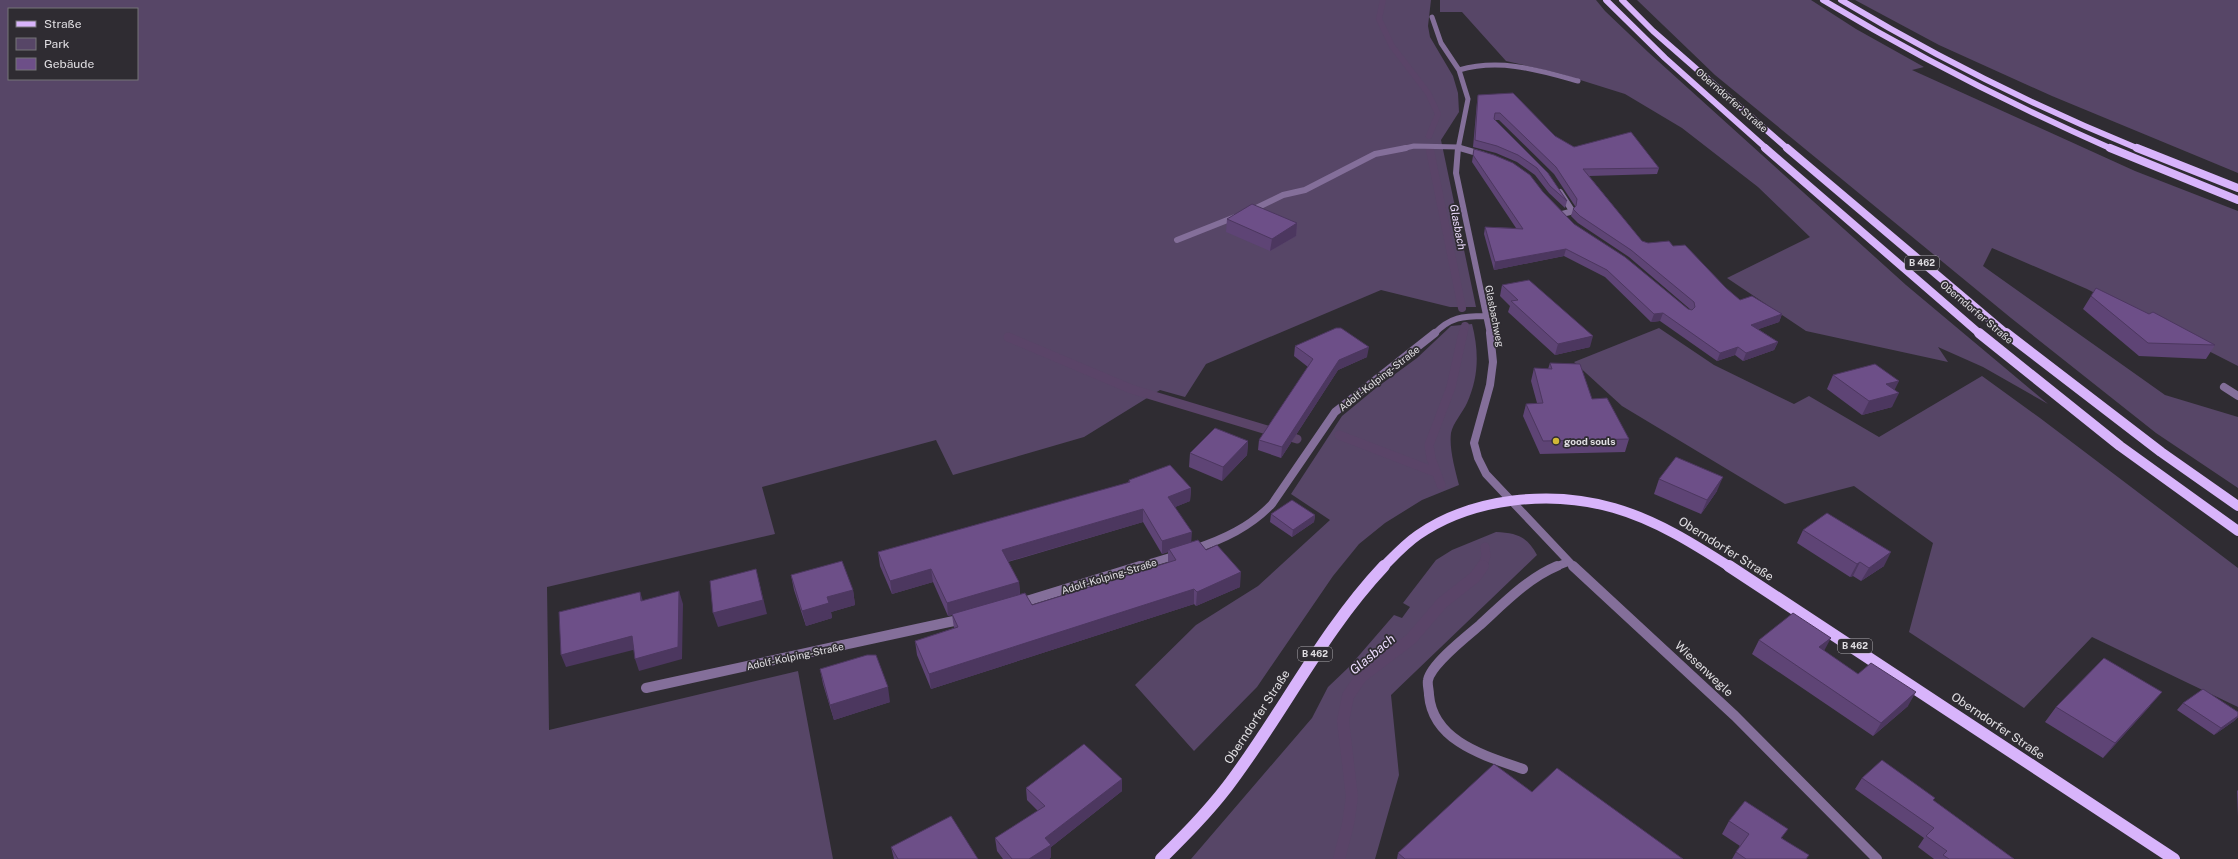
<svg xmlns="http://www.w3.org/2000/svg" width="2238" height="859" font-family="'Public Sans',sans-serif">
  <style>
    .green { fill: #574667; fill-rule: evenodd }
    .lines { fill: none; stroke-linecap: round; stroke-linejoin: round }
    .stream-far3 { stroke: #5a4468; stroke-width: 6 }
    .stream-far2 { stroke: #5a4468; stroke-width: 8 }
    .stream-far1 { stroke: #5a4468; stroke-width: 9 }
    .stream { stroke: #5a4468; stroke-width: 12 }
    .lane-far3 { stroke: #846f9a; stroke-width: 5 }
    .lane-far2 { stroke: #846f9a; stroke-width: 6 }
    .lane-far1 { stroke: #846f9a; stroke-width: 8 }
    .lane { stroke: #846f9a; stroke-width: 10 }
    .street-far3 { stroke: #846f9a; stroke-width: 5 }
    .street-far2 { stroke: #846f9a; stroke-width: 6 }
    .street-far1 { stroke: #846f9a; stroke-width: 8 }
    .street { stroke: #846f9a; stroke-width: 10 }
    .primary-far3 { stroke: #d8b4fb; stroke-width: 6 }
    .primary-far2 { stroke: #d8b4fb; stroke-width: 8 }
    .primary-far1 { stroke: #d8b4fb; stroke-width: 10 }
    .primary { stroke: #d8b4fb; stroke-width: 12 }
    .wall { fill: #5e4475; fill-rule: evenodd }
    .shaded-wall { fill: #4c375f }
    .building { fill: #6d4f88; stroke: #4c375f }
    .poi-dot { fill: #d1b736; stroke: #2f2c32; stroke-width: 1.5 }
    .labels { text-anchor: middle; stroke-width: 3.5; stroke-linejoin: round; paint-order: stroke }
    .shield { fill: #2f2c32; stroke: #aca9ae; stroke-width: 1 }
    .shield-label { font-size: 9px; font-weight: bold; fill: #e1dfe3 }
    .street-label { font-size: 10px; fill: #e1dfe3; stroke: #2f2c32 }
    .poi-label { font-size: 10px; font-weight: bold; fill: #e1dfe3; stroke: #2f2c32; text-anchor: start }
    .water-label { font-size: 11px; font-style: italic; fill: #ebdafc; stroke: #2f2c32 }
    .near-street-label { font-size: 12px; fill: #e1dfe3; stroke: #2f2c32 }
    .near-water-label { font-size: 13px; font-style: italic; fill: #ebdafc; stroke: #2f2c32 }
  </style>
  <rect width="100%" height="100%" fill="#2f2c32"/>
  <!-- green -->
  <path class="green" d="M0 0H1431L1428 26 1430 37 1453 76 1458 93 1459 112 1441 140 1476 307H1450L1381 290 1206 364 1185 397 1160 390 1084 437 953 475 936 440 762 487 775 534 547 587 549 730 798 671 833 859H0ZM9 9H137V79H9Z
    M1440 0H1596L1605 11 1648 52 1906 285 2048 404 1983 367 1938 347 1948 362 1806 331 1727 278 1810 237 1758 187 1682 128 1625 94 1558 73 1506 61 1462 12H1440Z
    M1637 0H1811L1856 29 1924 67 1912 70 2135 171 2238 211V366L2087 289 1992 248 1983 266 2165 395 2238 417V488L2156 433 2011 318 1715 75Z
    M1855 0H2238V173L2052 96 1939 45Z
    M1472 324C1479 351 1479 377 1467 403 1463 412 1453 423 1451 433 1449 449 1455 469 1459 485L1422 500 1385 523 1359 544 1333 576 1257 687 1194 751 1135 685 1196 625 1258 586 1330 520 1291 494 1342 416 1376 388 1417 358 1451 326Z
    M1659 328 1714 365 1794 404 1809 396 1879 437 1982 376 2040 418 2238 568V707L2092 637 2024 708 1909 632 1933 543 1854 486 1785 504 1622 406 1574 362Z
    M1496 532C1516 533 1527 536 1537 555L1391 695 1399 775 1375 859H1191L1312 718 1328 687 1349 667 1394 615 1402 618 1410 607 1403 603 1436 560 1452 550Z"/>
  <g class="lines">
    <!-- stream-far3 -->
    <path class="stream-far3" d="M1383 0 1379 19 1392 46 1428 93 1438 114 1429 136"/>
    <!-- stream-far2 -->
    <path class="stream-far2" d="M1430 150 1462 308
      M1463 334 1465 326"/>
    <!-- stream-far1 -->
    <path class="stream-far1" d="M1008 337 1131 389 1297 439
      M1339 435 1435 472
      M1441 485 1431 458 1429 445 1451 387 1463 333
      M1482 567 1486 556 1485 547"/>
    <!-- stream -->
    <path class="stream" d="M1339 859 1348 824 1352 797 1343 721 1348 696 1361 677 1411 639 1442 603 1475 577 1483 566"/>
    <!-- lane-far3 -->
    <path class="lane-far3" d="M1401 149 1414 146 1458 147"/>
    <!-- lane-far2 -->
    <path class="lane-far2" d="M1250 211 1283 195 1305 190 1375 154 1406 148
      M1177 240 1235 217"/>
    <!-- lane-far1 -->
    <path class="lane-far1" d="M2224 387 2238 396
      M1555 567 1568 562"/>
    <!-- lane -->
    <path class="lane" d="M646 688 843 645
      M1523 769C1486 756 1433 742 1429 695 1429 690 1427 684 1428 680 1431 664 1467 636 1480 625 1503 604 1528 578 1557 566"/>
    <!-- street-far3 -->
    <path class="street-far3" d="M1432 17 1441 43 1459 70 1468 99 1458 149
      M1459 70C1500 58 1538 70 1578 81
      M1458 147 1463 149"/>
    <!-- street-far2 -->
    <path class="street-far2" d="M1458 148 1456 173 1490 334
      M1460 148 1484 155
      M1560 192 1571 209 1570 212 1562 214
      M1434 334C1450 317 1463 316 1485 316"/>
    <!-- street-far1 -->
    <path class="street-far1" d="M1490 333 1493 362 1490 385 1474 443 1478 458 1486 474 1574 567
      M1194 549C1224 539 1250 527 1272 504L1335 412 1435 333
      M1137 567 1177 555"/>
    <!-- street -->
    <path class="street" d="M1573 566 1735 716 1877 859
      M1020 603 1140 566
      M843 645 963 619"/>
    <!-- primary-far3 -->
    <path class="primary-far3" d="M1606 0 1665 58 1767 149
      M1622 0 1653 31 1788 149
      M1823 0C1916 56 2012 105 2112 149
      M1841 0C1936 57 2036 107 2139 149"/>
    <!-- primary-far2 -->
    <path class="primary-far2" d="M1765 148 1980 334
      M1787 148 2007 334
      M2110 148 2238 200
      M2137 148 2238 188"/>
    <!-- primary-far1 -->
    <path class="primary-far1" d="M1979 333 2120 446 2238 531
      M2006 333 2161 452 2238 506
      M1383 567C1394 556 1405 544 1418 535 1473 497 1552 490 1614 508 1656 520 1694 544 1730 567"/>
    <!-- primary -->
    <path class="primary" d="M1729 566 2174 859
      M1161 859C1184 836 1207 813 1227 787 1282 715 1321 633 1384 566"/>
  </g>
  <!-- wall -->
  <path class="wall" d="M1478 95 1574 147 1659 168 1657 174 1589 176 1642 241 1648 243 1673 246 1740 300 1782 314 1779 322 1758 329 1778 342 1774 350 1743 361 1735 355 1717 361 1660 321 1651 322 1605 277 1564 256 1494 270 1484 234 1485 227 1516 228 1472 162 1474 149 1543 192 1574 224 1688 309 1691 310 1629 257 1578 223 1571 216 1573 209 1575 208V206L1554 174 1499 120H1495L1567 201 1565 208 1549 193 1535 175 1517 162 1496 153 1473 147 1477 102Z
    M1227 219 1297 223 1296 236 1270 251 1226 232Z
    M1502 285 1590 347 1555 355 1508 312 1510 306 1500 296Z
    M2091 296 2149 314 2215 345 2206 359 2139 356 2083 309Z
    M1295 346 1367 357 1338 370 1281 458 1258 450 1259 440 1308 367 1294 356Z
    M1550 363 1592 399 1629 439 1625 452 1540 454 1523 416 1526 404 1537 403 1531 381 1534 368 1548 369Z
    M1833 375 1894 390 1892 407 1862 415 1827 389Z
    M1248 441 1247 455 1222 481 1189 467 1190 453Z
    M1659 479 1717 491 1701 514 1654 494Z
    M1129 480 1191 488 1190 501 1175 507 1191 542 1206 550 1240 587 1196 606 1194 604 931 689 917 655 915 641 954 628 952 615 948 616 933 582 892 594 880 566 878 552 1128 483ZM1143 522 1162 554 1168 552V563L1090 587 1032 605 1020 594 1019 582 1008 562Z
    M1271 514 1315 515 1314 522 1292 537 1270 522Z
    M1803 530 1884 566 1861 581 1853 576 1850 577 1797 543Z
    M791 575 853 590 855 605 831 612 832 618 806 626 794 590Z
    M1759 640 1824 651 1858 674 1908 706 1873 736 1752 654Z
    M820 669 890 702 834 720 823 684Z
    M2183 703 2238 712V717L2234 721 2214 735 2177 710Z
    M2150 706 2103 758 2045 722 2056 707Z
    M1862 778 1933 800 2014 859H1934L1918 847 1924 838 1855 789Z
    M1122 779V791L1051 847V857L1049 859H1003L997 851 995 838 1038 811 1027 800 1026 788Z
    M2238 790V817L2237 791Z
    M1532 792 1683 859H1397L1398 853Z
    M1729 821 1782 838 1807 859H1732L1736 852 1740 846 1722 834Z
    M891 847 978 859H894Z"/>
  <!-- shaded-wall -->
  <path class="shaded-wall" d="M1297 223 1296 236 1270 251 1272 239Z
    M1566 249 1564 256 1494 270 1495 262Z
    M1663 313 1660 321 1651 322 1654 314Z
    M1782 314 1779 322 1748 333 1751 325Z
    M1593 336 1590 347 1555 355 1558 344Z
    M1778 342 1774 350 1743 361 1746 353Z
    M1369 347 1367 357 1338 370 1281 458 1282 447 1339 360Z
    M1738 347 1735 355 1717 361 1720 353Z
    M1899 381 1892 395 1886 384Z
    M1899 393 1892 407 1862 415 1869 401Z
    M1248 441 1247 455 1222 481 1223 467Z
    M1723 477 1717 491 1701 514 1707 500Z
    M1191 488 1190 501 1168 510V497Z
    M1143 509V522L1003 563 1002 550Z
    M1315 515 1314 522 1292 537 1293 530Z
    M1192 532 1191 545 1169 549 1168 552 1162 554V541Z
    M1891 552 1884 566 1861 581 1869 568Z
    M1860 562 1853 576 1850 577 1857 564Z
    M756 569 767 614 718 627 713 613Z
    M931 569 933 582 892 594 890 581Z
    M1241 572 1240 587 1196 606 1197 592Z
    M1019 582 1020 596 952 614V615L948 616 947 603Z
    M1194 589V604L931 689 929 674Z
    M853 590 855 605 831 612 832 618 806 626 802 611 827 597Z
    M679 591 683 604 682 659 639 671 635 659Z
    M640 592 644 604 641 601Z
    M632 636 637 649 566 667 561 655Z
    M1831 638 1824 651 1819 647Z
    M888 687 890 702 834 720 830 705Z
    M1916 692 1908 706 1873 736 1881 723Z
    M2162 692 2150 706 2103 758 2115 743Z
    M2238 716V717L2234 721 2214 735 2221 728Z
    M1122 779V791L1051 847V857L1049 859H1029L1045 838Z"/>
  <!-- building -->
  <path class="building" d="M1513 93 1555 136 1574 147 1631 132 1659 168 1583 169 1642 241 1648 243 1669 241 1673 246 1685 245 1726 288 1740 300 1752 296 1782 314 1751 325 1778 342 1746 353 1738 347 1720 353 1663 313 1654 314 1607 270 1566 249 1495 262 1485 227 1523 229 1473 155 1474 149 1494 155 1513 163 1530 175 1543 192 1574 224 1625 257 1688 309 1692 310 1695 307 1694 302 1631 250 1580 216 1573 209 1576 206 1577 199 1556 167 1500 113H1495L1494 119 1548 173 1567 201 1550 186 1537 168 1518 155 1497 146 1475 140 1478 95Z
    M1252 204 1297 223 1272 239 1227 219Z
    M1529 280 1593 336 1558 344 1511 301 1518 300 1502 285Z
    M2096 288 2149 314 2153 312 2215 345 2148 343 2091 296Z
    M1336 328H1341L1369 347 1339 360 1282 447 1259 440 1313 359 1295 346Z
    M1550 363 1580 364 1592 399 1607 398 1629 439 1543 441 1526 404 1543 403 1534 368 1552 369Z
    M1875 364 1899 381 1886 384 1899 393 1869 401 1833 375Z
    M1215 428 1248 441 1223 467 1190 453Z
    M1676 457 1723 477 1707 500 1659 479Z
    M1170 465 1191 488 1168 497 1192 532 1162 541 1143 509 1002 550 1019 582 947 603 931 569 890 581 878 552 1130 482 1129 480Z
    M1292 500 1315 515 1293 530 1271 514Z
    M1827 513 1891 552 1869 568 1860 562 1857 564 1803 530Z
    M1198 540 1206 550 1217 545 1241 572 1197 592 1194 589 929 674 915 641 958 627 952 614 1025 593 1032 605 1090 587 1176 560 1169 549Z
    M842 561 853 590 827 597 829 603 802 611 791 575Z
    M756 569 763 600 713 613 710 581Z
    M679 591 678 647 635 659 632 636 561 655 559 612 640 592 641 601Z
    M1793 613 1831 638 1819 647 1858 674 1871 663 1916 692 1881 723 1759 640Z
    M867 655H876L888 687 830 705 820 669Z
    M2104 658 2162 692 2115 743 2056 707Z
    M2203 689 2238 712V716L2221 728 2183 703Z
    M1084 744 1122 779 1045 838 1051 845 1029 859H1012L995 838 1045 806 1026 788Z
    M1882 760 1935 798 1933 800 2014 859H1949L1943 855 1947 851 1926 836 1934 828 1862 778Z
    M1494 764 1532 792 1557 768 1683 859H1405L1398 853Z
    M1745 801 1788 829 1781 838 1809 855 1806 859H1746L1736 852 1749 834 1729 821Z
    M951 816 978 859H898L891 847Z"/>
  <!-- markers -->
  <circle class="poi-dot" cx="1556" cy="441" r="4"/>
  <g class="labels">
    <!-- shield labels -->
    <g class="shield">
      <rect x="1905" y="256" width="34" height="14" rx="3"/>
      <rect x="1838" y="639" width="34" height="14" rx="3"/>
      <rect x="1298" y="647" width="34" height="14" rx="3"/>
    </g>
    <g class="shield-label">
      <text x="1922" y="266">B 462</text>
      <text x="1855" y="649">B 462</text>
      <text x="1315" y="657">B 462</text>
    </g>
    <!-- street labels -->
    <g class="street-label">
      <text transform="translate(1732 100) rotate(41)" y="4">Oberndorfer Straße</text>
      <text transform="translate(1977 312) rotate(40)" y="4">Oberndorfer Straße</text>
      <text transform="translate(1495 316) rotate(79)" y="4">Glasbachweg</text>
      <text transform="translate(1379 378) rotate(-38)" y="4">Adolf-Kolping-Straße</text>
      <text transform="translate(1109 576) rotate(-17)" y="4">Adolf-Kolping-Straße</text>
      <text transform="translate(795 656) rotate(-12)" y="4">Adolf-Kolping-Straße</text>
    </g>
    <!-- poi labels -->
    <g class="poi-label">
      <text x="1564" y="445">good souls</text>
    </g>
    <!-- water labels -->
    <g class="water-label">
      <text transform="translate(1458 227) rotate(79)" y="4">Glasbach</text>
    </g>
    <!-- near-street labels -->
    <g class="near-street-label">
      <text transform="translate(1726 549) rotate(32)" y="4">Oberndorfer Straße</text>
      <text transform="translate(1704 669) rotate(43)" y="4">Wiesenwegle</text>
      <text transform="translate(1257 717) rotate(-57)" y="4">Oberndorfer Straße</text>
      <text transform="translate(1998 726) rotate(34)" y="4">Oberndorfer Straße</text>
    </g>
    <!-- near-water labels -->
    <g class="near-water-label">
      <text transform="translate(1372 654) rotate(-40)" y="5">Glasbach</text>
    </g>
  </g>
  <!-- legend -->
  <rect x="8" y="8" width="130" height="72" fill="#2f2c32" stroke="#767479"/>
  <rect x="16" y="21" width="20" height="6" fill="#d8b4fb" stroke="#767479"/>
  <text x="44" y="28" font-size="12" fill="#e1dfe3">Straße</text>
  <rect x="16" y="38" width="20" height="12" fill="#574667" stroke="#767479"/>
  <text x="44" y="48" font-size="12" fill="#e1dfe3">Park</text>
  <rect x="16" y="58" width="20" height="12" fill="#6d4f88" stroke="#767479"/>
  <text x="44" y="68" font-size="12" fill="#e1dfe3">Gebäude</text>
</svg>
